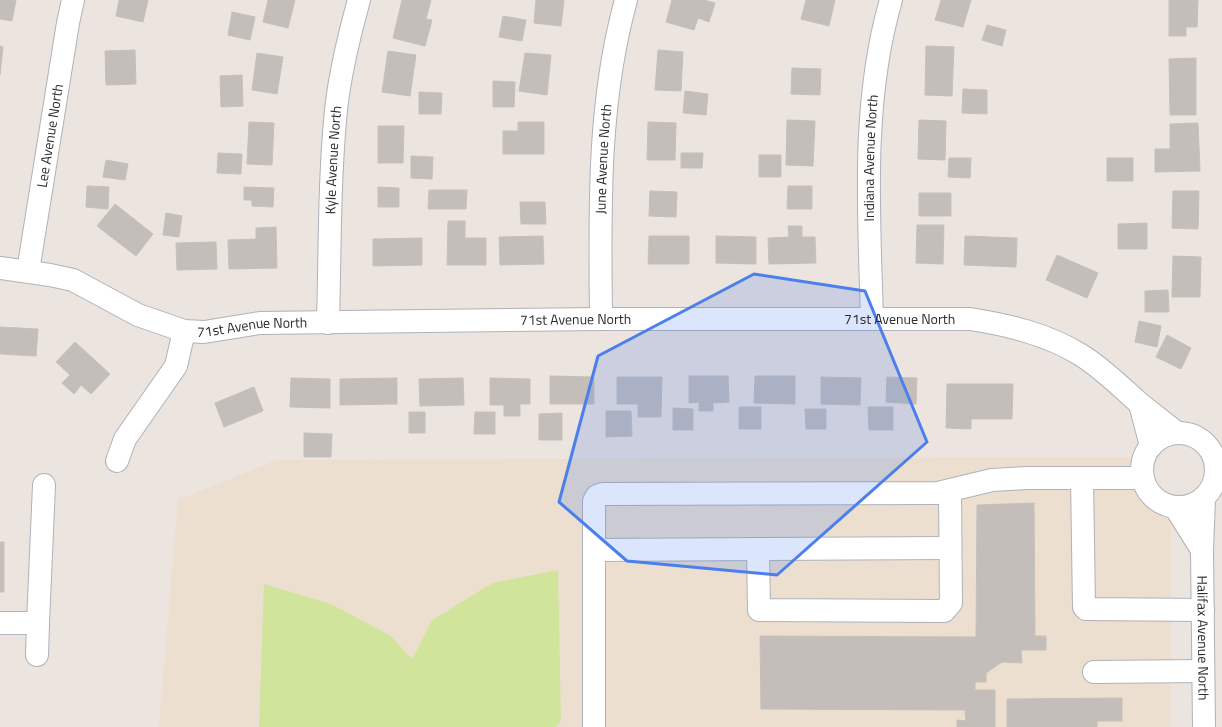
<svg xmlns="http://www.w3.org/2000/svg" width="1222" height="727" font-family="'Titillium Web',sans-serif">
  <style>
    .education { fill: #ecdfcf }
    .pitch { fill: #d0e49c }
    .building { fill: #c4bebb; stroke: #c7c0b8 }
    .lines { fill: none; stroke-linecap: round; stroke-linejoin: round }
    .minor-casing { stroke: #afb2ba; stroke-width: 24 }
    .minor { stroke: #fff; stroke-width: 22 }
    .marked { fill: #4b7fec; fill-opacity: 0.2; stroke: #4b7fec; stroke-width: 3; stroke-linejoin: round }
    .labels { text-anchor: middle; stroke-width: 4; stroke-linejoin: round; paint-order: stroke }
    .street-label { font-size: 14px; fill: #2b2b2b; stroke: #fff }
  </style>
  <rect width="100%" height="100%" fill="#ece4de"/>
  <!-- education -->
  <path class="education" d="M1130 457 1140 497 1171 520 1170 727H159L178 500 277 460Z"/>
  <!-- pitch -->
  <path class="pitch" d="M558 570 561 721 556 727H259L264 584 331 604 391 636 412 659 432 620 493 583Z"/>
  <!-- building -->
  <path class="building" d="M0 0H16L12 21 0 19Z
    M119 0H148L143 22 116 16Z
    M268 0H295L288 28 263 22Z
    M402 0H431L426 19 432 20 425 46 393 38Z
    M536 0H564L561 26 534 23Z
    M672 0H704L715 3 709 22 698 18 694 30 666 22Z
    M806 0H835L829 26 801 19Z
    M941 0H971L963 27 935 20Z
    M1169 0H1198L1197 27H1186V36H1169Z
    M232 12 255 17 250 40 228 35Z
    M503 16 526 20 522 41 499 37Z
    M987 25 1006 30 1002 46 982 40Z
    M0 46 3 47 0 75Z
    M926 46 954 47 952 96 925 95Z
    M135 50 136 84 106 85 105 51Z
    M658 50 683 52 681 91 655 90Z
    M388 51 416 55 410 96 382 92Z
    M257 53 283 57 277 94 252 90Z
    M525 53 551 55 547 95 519 91Z
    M1196 58V115H1170L1169 59Z
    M792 68 821 69 820 95 791 94Z
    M242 75 243 106 221 107 220 76Z
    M493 81 515 82 514 107H493Z
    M963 89 987 90V114L962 113Z
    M685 91 708 94 706 115 683 113Z
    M419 92 442 93 441 114H419Z
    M787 120 815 121 813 166 786 165Z
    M919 120 946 121 945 160 918 159Z
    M249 122 274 123 272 165 247 164Z
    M518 122H544V154H503V131H518Z
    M648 122 676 123 675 160H647Z
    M1198 123 1200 171 1155 172V149H1170V124Z
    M378 126H404L403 163H378Z
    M218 153 242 154 241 174 217 173Z
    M681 153H703L702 168H681Z
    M759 155H781V177H759Z
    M411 156 433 157 432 179 411 178Z
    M949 158H971L970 178 948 177Z
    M1107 158H1133V181H1107Z
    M106 160 128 164 125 180 103 177Z
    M87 186 109 187 108 209 86 207Z
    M788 186H812V209H787Z
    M244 187 274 188 273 207 252 206V200H244Z
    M378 187 399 188V207H378Z
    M429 190H467L466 209H428Z
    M650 191 677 192 676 217 649 216Z
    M1173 191H1199L1198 229 1172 228Z
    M919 193H951V216H919Z
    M520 202H545L546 224H521Z
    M115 204 153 234 136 256 97 226Z
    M166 213 182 216 179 237 163 235Z
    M448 221H465V238H486V265H447Z
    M1147 223V249H1118V224Z
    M917 225H944L943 264 916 263Z
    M788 226H802V237H815L816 263 769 264 768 238 789 237Z
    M276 227 277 268 229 269 228 240 256 239V228Z
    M543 236 544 264 500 265 499 237Z
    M649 236H689V264H648Z
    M716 236 756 237V264L716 263Z
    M965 236 1017 238 1016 267 964 265Z
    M422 238V265L373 266V239Z
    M216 242 217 269 177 270 176 243Z
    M1057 255 1098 273 1087 298 1046 280Z
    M1173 256 1201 257 1200 297H1172Z
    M1168 290 1169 312H1145V291Z
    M1139 321 1161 326 1157 347 1135 342Z
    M0 327 38 329 36 356 0 354Z
    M1167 335 1191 348 1181 369 1156 357Z
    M75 342 110 374 91 394 81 385 74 394 62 383 70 375 56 362Z
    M550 376 594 377V404H550Z
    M689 376H728L729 402 713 403V411H699V402L689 403Z
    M755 376H795V404L754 403Z
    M617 377H662L661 417H638V404H617Z
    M821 377 861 378 860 405 821 404Z
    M887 377 917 378 916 404 886 402Z
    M291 378 330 379V408L290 407Z
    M397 378V404L340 405V379Z
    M463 378 464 405 420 406 419 379Z
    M490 378 530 379V404H520V416H504V405H490Z
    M947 384H1013L1012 419H971V429L946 428Z
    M254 387 263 411 224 427 215 403Z
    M739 407H761V429H739Z
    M868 407H893V430H869Z
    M673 408 693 409V430H673Z
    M805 409H826V429H806Z
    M606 411H631L632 436 606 437Z
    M409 412H425V433H409Z
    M475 412H495V434H474Z
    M562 413V440H539V414Z
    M304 433 332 434 331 457H304Z
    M1034 503 1035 636H1046V650H1021L1022 663 1002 662 986 673V682H975V690H995V727H957V720L966 721 965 710 761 709 760 636 976 637 977 505Z
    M0 542H4V592H0Z
    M1122 698V721H1097V727H1007V699Z"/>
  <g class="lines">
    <defs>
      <g id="minor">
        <path id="s1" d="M0 268 50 275 73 280 138 315 184 331 204 332 260 323 601 319H970C1008 325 1047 334 1081 355 1102 368 1121 387 1140 404"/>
        <path id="s2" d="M28 271 68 23 73 0"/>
        <path id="s3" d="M601 319C600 212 597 105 626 0"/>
        <path id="s4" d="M872 319C869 213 861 103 891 0"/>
        <path id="s5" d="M328 323C330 252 329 181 336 110 340 73 349 36 359 0"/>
        <circle cx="1179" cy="470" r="37"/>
        <path d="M1151 446 1140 404 1177 433"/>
        <path d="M117 461 125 439 176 366 184 331"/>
        <path d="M1082 478 1084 607 1086 609 1203 610"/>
        <path d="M1175 507 1202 550 1204 499"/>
        <path d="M758 549 759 610 944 611 951 603 950 491"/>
        <path d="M594 550 950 548"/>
        <path id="s6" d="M1202 550 1204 727"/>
        <path d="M0 623H38L44 485"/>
        <path d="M37 655 38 623"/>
        <path d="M1094 672 1203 671"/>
        <path d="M594 727V501L597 496 603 494 938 493 992 480 1027 478H1143"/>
      </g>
    </defs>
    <!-- minor casing -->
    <use href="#minor" class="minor-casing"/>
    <!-- minor -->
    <use href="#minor" class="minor"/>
  </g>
  <!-- marked area -->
  <path class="marked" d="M754 274 865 291 927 442 777 575 627 561 559 502 598 356Z"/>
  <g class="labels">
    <!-- street labels -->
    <g class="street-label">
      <text dy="5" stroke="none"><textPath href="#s2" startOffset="137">Lee Avenue North</textPath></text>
      <text dy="5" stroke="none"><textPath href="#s4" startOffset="161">Indiana Avenue North</textPath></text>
      <text dy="5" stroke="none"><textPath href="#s3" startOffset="160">June Avenue North</textPath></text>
      <text dy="5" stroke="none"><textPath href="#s5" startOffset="163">Kyle Avenue North</textPath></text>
      <text dy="5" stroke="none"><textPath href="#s1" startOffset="913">71st Avenue North</textPath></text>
      <text dy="5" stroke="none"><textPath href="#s1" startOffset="589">71st Avenue North</textPath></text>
      <text dy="5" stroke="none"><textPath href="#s1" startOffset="265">71st Avenue North</textPath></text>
      <text dy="5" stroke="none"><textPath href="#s6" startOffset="88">Halifax Avenue North</textPath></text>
    </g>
  </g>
</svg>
